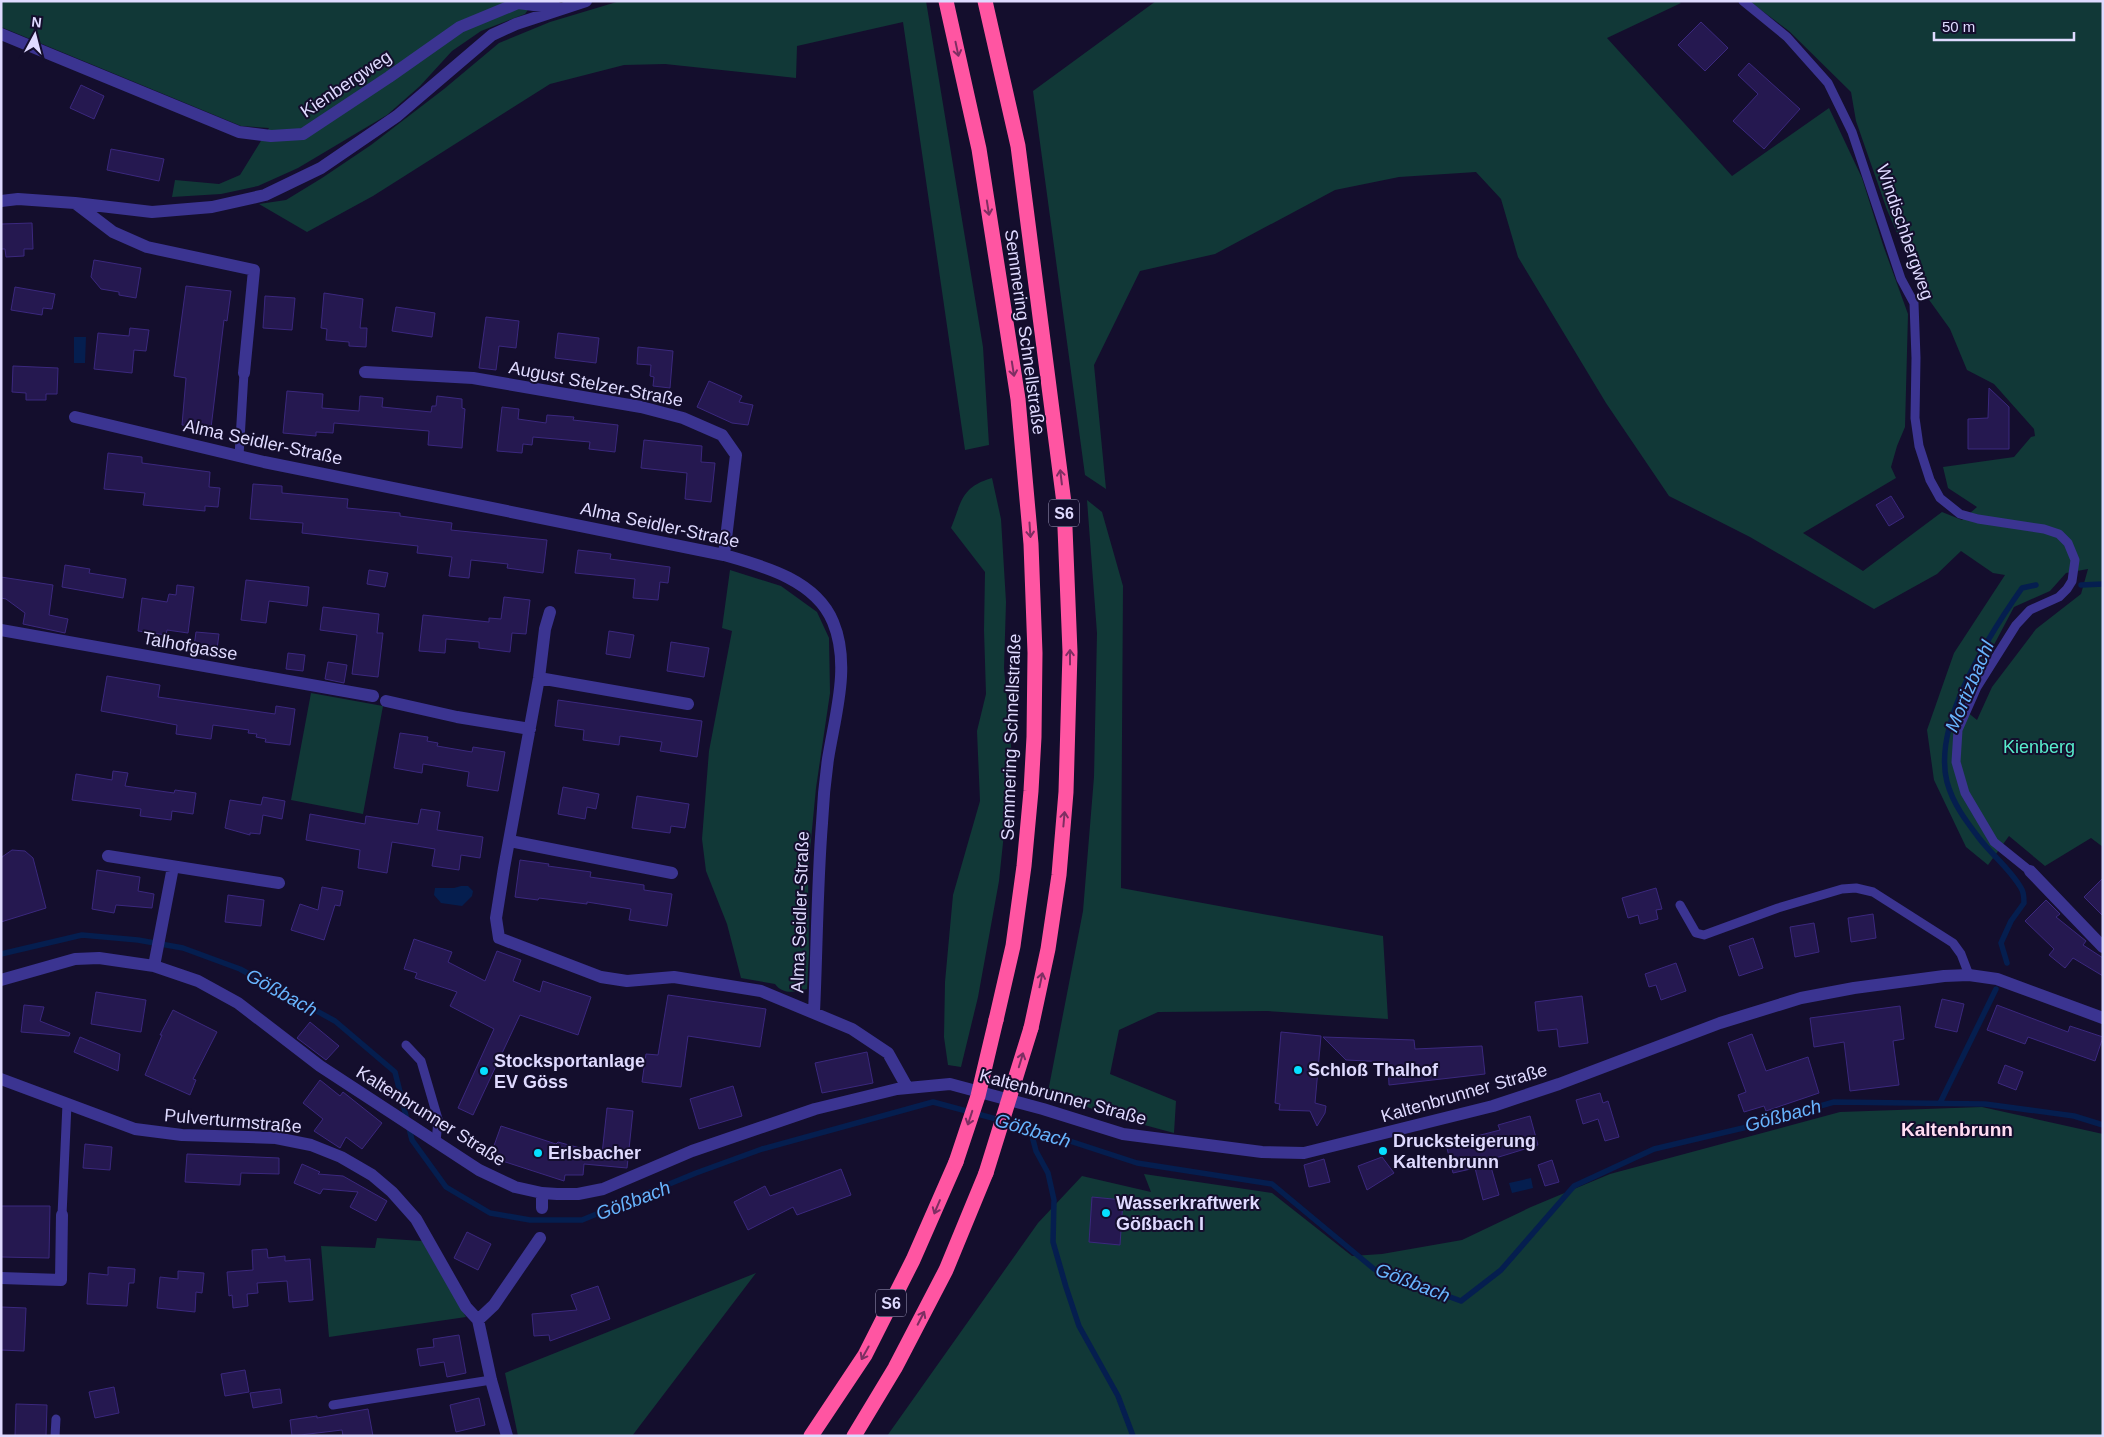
<svg xmlns="http://www.w3.org/2000/svg" width="2104" height="1437" font-family="Arial,sans-serif">
  <style>
    .green { fill: #113837; fill-rule: evenodd }
    .water { fill: #051e4f }
    .lines { fill: none; stroke-linecap: round; stroke-linejoin: round }
    .stream { stroke: #051e4f; stroke-width: 5.5 }
    .building { fill: #251850; stroke: #3b287e }
    .service { stroke: #3b3491; stroke-width: 9 }
    .minor { stroke: #3b3491; stroke-width: 12 }
    .motorway { stroke: #ff55a2; stroke-width: 15 }
    .motorway-bridge { stroke: #ff55a2; stroke-width: 15 }
    .oneway { stroke: #7e2e62 }
    .poi-dot { fill: #06dfff; stroke: #140e2d; stroke-width: 2 }
    .labels { text-anchor: middle; stroke-width: 4; stroke-linejoin: round; paint-order: stroke }
    .shield { fill: #140e2d; stroke: #a29dc0; stroke-width: 1 }
    .shield-label { font-size: 16px; font-weight: bold; fill: #dfdaff }
    .street-label { font-size: 18px; fill: #dfdaff; stroke: #140e2d }
    .park-label { font-size: 18px; fill: #58edcc; stroke: #140e2d }
    .poi-label { font-size: 18px; font-weight: bold; fill: #dfdaff; stroke: #140e2d; text-anchor: start }
    .water-label { font-size: 19px; font-style: italic; fill: #68b5ff; stroke: #140e2d }
    .neighbourhood-label { font-size: 19px; font-weight: bold; fill: #ffdcf1; stroke: #140e2d }
  </style>
  <rect width="100%" height="100%" fill="#140e2d"/>
  <!-- green -->
  <path class="green" d="M1 1H534L525 14 481 31 452 51 420 86 387 115 298 168 258 186 221 194 172 197 175 180 219 184 240 175 269 128 241 126 1 27Z
    M620 1H926L983 347 989 445 965 450 903 22 797 46 796 78 665 64 624 65 550 84 373 196 307 232 259 204 286 200 322 178 371 145 444 89 499 43 550 22Z
    M1156 1H1678L1681 3 1607 38 1732 176 1829 108 1862 178 1883 245 1908 314 1905 427 1897 446 1891 467 1896 478 1803 533 1863 571 1942 512 1962 520 1977 507 1948 488 1943 467 2014 457 2031 437 2035 436 2034 429 1994 384 1967 370 1950 329 1922 290 1887 210 1856 121 1851 92 1789 31 1749 1H2103V847L2091 838 2045 866 2009 836 1988 865 1966 847 1934 780 1927 730 1954 653 2005 575 1993 573 1961 551 1937 574 1874 609 1750 537 1669 496 1606 403 1518 257 1501 199 1476 172 1399 177 1335 190 1215 254 1140 271 1094 365 1106 489 1085 475 1033 91ZM2088 569 2081 594 2036 629 1992 687 1977 720 1961 707 2014 607 2050 591 2066 573Z
    M992 478 1001 519 1006 602 1004 668 1012 757 999 881 978 997 961 1067 948 1065 944 1037 945 982 953 895 980 801 977 731 986 694 984 630 985 572 951 528C962 501 961 487 992 478Z
    M1087 500 1102 512 1123 586 1121 888 1383 936 1388 1019 1267 1011 1158 1012 1119 1030 1110 1074 1176 1101 1174 1133 1111 1116 1048 1092 1083 911 1094 777 1097 633Z
    M730 570 781 586 817 612 829 638 830 693 816 788 808 871 809 953 807 989C795 992 783 995 775 984L741 978 727 924 706 871 702 839 709 751 732 631 722 628Z
    M311 693 383 706 363 814 291 800Z
    M1982 1107 2103 1134V1436H887L1038 1223 1082 1176 1151 1192 1144 1174 1272 1193 1352 1256 1382 1254 1462 1240 1531 1207 1610 1174 1840 1112Z
    M377 1238 422 1241 466 1317 329 1337 321 1246 375 1248Z
    M756 1273 632 1436H518L505 1373Z"/>
  <!-- water -->
  <path class="water" d="M74 337H86L85 363H74Z
    M461 886H468L473 891 472 896 462 906 441 903 434 895 435 888H454Z
    M1531 1178 1533 1188 1512 1193 1509 1183Z"/>
  <g class="lines">
    <!-- stream -->
    <path class="stream" d="M2081 585 2103 584
      M1 954 82 935 138 940 183 948 240 969 335 1021 395 1072 412 1140 446 1187 490 1213 530 1220H582L696 1173 762 1149 933 1102 1030 1128 1137 1163 1272 1184 1374 1269 1461 1301 1501 1270 1574 1186 1654 1149 1743 1128 1834 1102 1985 1104 2074 1116 2103 1125
      M2007 963 2001 943 2011 921 2024 903C2024 898 2024 892 2021 888 2011 870 1992 855 1979 838 1966 821 1953 804 1947 782 1932 723 1989 635 2022 588L2036 585
      M1940 1103 1996 989
      M1030 1128 1036 1151 1048 1173 1054 1200 1053 1242 1066 1287 1079 1326 1118 1396 1133 1436"/>
  </g>
  <!-- building -->
  <path class="building" d="M1701 22 1728 48 1705 71 1678 45Z
    M1749 63 1800 109 1764 149 1733 121 1758 94 1738 75Z
    M81 85 104 96 94 119 70 108Z
    M111 149 164 159 159 181 107 170Z
    M32 223 33 249H24V256L6 257 5 249H1V224Z
    M94 260 141 268 136 298 119 295V292L101 289 91 277Z
    M186 286 231 291 227 321 224 320 211 428 182 425 186 378 174 376Z
    M15 287 55 294 52 309 43 308 42 315 11 310Z
    M324 293 363 299 360 328H367L366 347 349 346V342L326 340 327 329 321 328Z
    M265 296 295 298 292 330 263 328Z
    M396 307 435 313 432 337 392 331Z
    M486 317 519 321 516 348 499 346 496 370 479 368Z
    M130 328 149 330 146 351 134 350 132 373 94 369 98 333 129 336Z
    M558 333 599 338 596 363 555 358Z
    M638 347 673 351 670 388 653 386 654 377 650 376 651 365 637 364Z
    M13 366 58 368 57 394H46V400H26V393L12 392Z
    M709 381 742 396 739 402 753 405 748 425 732 423 697 407Z
    M1989 388 2009 407V449H1968V419L1988 418Z
    M287 391 323 394 322 408 359 411 360 396 383 398 382 407 431 412 432 406H436L437 396 462 399V408L465 409 462 448 428 445 429 431 381 427 334 423 333 433 316 432V436L283 433Z
    M502 407 519 409 518 419 546 423 547 415 574 417 573 420 618 425 615 452 589 449 590 442 533 437 532 445 523 444 522 453 497 451Z
    M644 440 702 446 701 462 715 463 711 502 685 499 687 473 641 468Z
    M108 453 142 457V463L210 472 209 487 220 488 218 507 205 506V511L143 505 145 493 104 489Z
    M253 484 282 486V493L348 499 347 508 400 513V516L452 523 451 530 547 540 543 573 507 568 508 564 471 560 469 578 449 576 452 557 417 553 418 546 302 533 303 523 250 519Z
    M1891 496 1904 517 1889 526 1876 505Z
    M578 550 611 554 610 559 670 567 668 583 660 582 658 600 633 598 635 579 575 573Z
    M65 565 90 569 89 573 126 579 123 598 62 587Z
    M369 570 388 573 385 587 367 584Z
    M1 577 53 585 49 615 68 619 65 633 23 624 25 613 6 599 1 598Z
    M246 580 309 587 307 606 269 601 266 623 241 620Z
    M177 585 194 587 188 633 167 630 166 635 138 631 142 598 167 602 169 594 176 595Z
    M504 597 530 600 526 634 512 633 510 652 479 648V642L446 639 445 653 419 651 423 615 489 622V618L501 619Z
    M323 607 379 614 377 633H383L378 677 352 674 357 635 320 630Z
    M609 631 634 635 630 658 606 654Z
    M196 632 219 634 216 657 193 654Z
    M671 642 709 648 704 677 667 671Z
    M288 653 305 655 303 671 286 669Z
    M328 662 347 665 344 683 325 679Z
    M107 676 160 685 158 697 275 714 276 706 295 709 290 745 265 742 266 739 256 737 257 734 248 733 249 730 213 725 211 739 176 734 177 725 101 711Z
    M558 700 702 721 697 757 660 751 662 742 620 736 619 745 583 740 584 730 555 726Z
    M400 733 428 737 427 741 438 743 437 746 472 752 473 747 505 752 498 791 467 786 469 772 423 764 422 773 394 768Z
    M113 771 128 773 125 786 174 793 175 790 196 793 193 814 172 811 171 820 140 816 141 809 72 800 76 774 112 780Z
    M563 787 599 794 596 809 587 807 585 819 558 814Z
    M637 796 689 804 685 828 671 826 670 833 632 828Z
    M263 797 285 801 282 819 263 815 260 834 250 833V835L225 828 230 800 261 805Z
    M421 809 440 812 437 830 483 837 480 858 461 855 459 870 432 866 435 849 392 842 387 873 358 868 360 850 306 840 310 814 365 824 366 816 418 824Z
    M12 850 25 851 33 858 46 908 1 922V860L2 857Z
    M520 860 549 864 548 866 591 872 590 877 644 885V890L672 894 667 926 629 920 631 909 587 902V904L539 898 538 900 515 897Z
    M97 870 140 877 138 891 154 894 152 908 116 905 114 913 92 909Z
    M2103 878V916L2084 897Z
    M322 887 343 891 340 906 335 905 324 940 291 930 300 904 318 910Z
    M1656 888 1662 909 1656 910 1658 919 1640 924 1638 915 1628 918 1622 898Z
    M228 895 264 900 261 926 225 922Z
    M2046 900 2060 914 2056 917 2086 941 2083 945 2103 958V976L2073 958 2065 968 2049 955 2054 949 2025 921Z
    M1873 914 1876 938 1851 942 1848 918Z
    M1814 923 1819 952 1795 957 1790 927Z
    M1753 938 1763 968 1739 976 1729 946Z
    M414 939 452 952 448 962 485 981 497 951 521 960 513 981 540 992 543 981 591 997 578 1035 520 1015 473 1115 458 1108 494 1029 450 1006 457 992 415 978 417 973 404 969Z
    M1676 963 1686 991 1661 1000 1656 985 1649 987 1645 974Z
    M96 992 146 1000 141 1032 91 1024Z
    M668 995 766 1009 760 1047 688 1036 681 1087 642 1082 646 1054 658 1055Z
    M1582 996 1588 1043 1559 1047 1557 1029 1538 1031 1535 1002Z
    M1942 999 1964 1004 1957 1032 1935 1027Z
    M24 1005 44 1007 40 1021 70 1033 69 1036 21 1032Z
    M1997 1005 2068 1032 2070 1026 2103 1037 2095 1061 2028 1037 2025 1044 1987 1030Z
    M1900 1006 1904 1039 1893 1041 1899 1085 1850 1091 1844 1042 1814 1047 1810 1018Z
    M173 1010 217 1032 193 1079 196 1080 190 1095 145 1075 162 1035H160Z
    M310 1022 339 1046 326 1060 297 1038Z
    M1281 1032 1321 1036 1315 1103 1326 1106 1325 1113 1317 1126 1310 1111 1279 1110 1280 1104 1275 1103Z
    M1752 1034 1766 1071 1808 1057 1819 1093 1766 1111 1764 1106 1744 1112 1738 1095 1746 1092 1728 1043Z
    M80 1037 120 1054 118 1071 74 1052Z
    M1323 1037 1414 1040 1415 1049 1482 1046 1485 1074 1389 1085 1388 1062 1346 1060Z
    M867 1052 873 1083 822 1093 815 1063Z
    M2005 1065 2023 1072 2016 1090 1998 1083Z
    M320 1080 340 1096 343 1092 382 1123 362 1149 346 1137 340 1148 314 1131 323 1119 303 1103Z
    M733 1086 742 1116 699 1129 690 1099Z
    M1600 1093 1603 1103 1608 1101 1619 1137 1605 1141 1598 1119 1583 1124 1576 1100Z
    M607 1108 633 1111 627 1168 584 1164 583 1175H565L564 1181 490 1157 501 1126 556 1144 558 1142 602 1154Z
    M1530 1116 1538 1145 1489 1160 1499 1195 1483 1200 1475 1168 1453 1173 1446 1144 1500 1130 1498 1125Z
    M85 1144 112 1147 110 1170 83 1168Z
    M187 1154 279 1158V1174L241 1173 240 1185 185 1182Z
    M1382 1157 1394 1173 1367 1190 1358 1166Z
    M1324 1159 1330 1182 1309 1187 1304 1165Z
    M1552 1160 1559 1182 1545 1186 1538 1165Z
    M302 1164 320 1172 318 1174 343 1176 387 1201 376 1221 350 1207 358 1192 323 1189 320 1194 294 1183Z
    M841 1169 851 1195 797 1215 793 1207 748 1230 734 1202 765 1186 770 1196Z
    M1092 1197 1123 1200 1120 1245 1089 1242Z
    M1 1206H50L49 1258 1 1257Z
    M467 1232 491 1244 478 1270 454 1258Z
    M267 1249 268 1258 285 1256V1261L310 1259 313 1300 289 1302 287 1281 257 1283 258 1293 247 1294 248 1306 233 1308 232 1295 229 1296 227 1272 253 1270 252 1250Z
    M108 1267 135 1269 134 1283H129L127 1306 87 1304 89 1273 108 1275Z
    M178 1271 204 1273 202 1293 196 1292 195 1312 157 1308 160 1277 178 1279Z
    M598 1286 610 1319 550 1341 549 1335 534 1336 532 1314 577 1310 571 1295Z
    M1 1307 26 1308 24 1351 1 1350Z
    M459 1335 466 1373 447 1377 444 1362 420 1366 417 1349 434 1347 433 1339Z
    M245 1370 249 1392 225 1396 221 1374Z
    M114 1387 119 1413 95 1418 89 1392Z
    M280 1389 282 1403 253 1408 250 1393Z
    M479 1398 485 1425 456 1432 450 1405Z
    M16 1404 47 1405 46 1436H15Z
    M368 1409 373 1436H343L342 1430 292 1436 290 1420 317 1416V1418Z"/>
  <g class="lines">
    <!-- service -->
    <path class="service" d="M1743 1 1787 37 1828 83 1852 132 1901 279 1914 303 1916 358 1915 418 1919 446 1930 480 1940 498 1960 514 1978 519 2044 529 2059 534 2068 543 2075 560 2072 581 2067 589 2059 597 2030 610 2016 625 1977 687 1958 730 1956 762 1965 793 1994 842 2030 871
      M239 456 244 373
      M1680 905 1696 933 1704 935 1778 908 1842 889 1856 888 1873 892 1953 943 1961 954 1969 975
      M406 1045 421 1061 438 1119 436 1143
      M62 1215 67 1104
      M333 1405 491 1380
      M55 1436 56 1419"/>
    <!-- minor -->
    <path class="minor" d="M1 34 239 132 271 136 303 134 389 77 460 27 518 3 558 8
      M1 201 18 199 75 203 152 212 212 207 265 195 321 168 397 116 492 35 516 24 586 1
      M75 203 113 232 147 247 254 270 244 373
      M365 372 473 378 641 407 683 418 722 435 736 455 724 555
      M75 417 264 462 724 555C763 566 816 580 833 622 851 665 835 715 828 759 825 780 823 802 822 823 817 886 817 949 814 1012
      M550 612 545 629 539 678 504 868 496 918 499 938 601 977 627 981 674 977 761 991 852 1029 888 1053 907 1087
      M1 630 373 696
      M539 678 688 704
      M386 701 457 717 530 729
      M510 841 672 873
      M108 856 279 883
      M2030 871 2103 947
      M154 966 173 867
      M1 980 75 959 99 958 154 966 198 981 238 1003 320 1066 479 1170 515 1187 542 1193 557 1194H578L603 1189 692 1151 815 1109 897 1089 950 1084 1043 1109 1123 1134 1262 1152 1304 1153 1493 1106 1559 1084 1720 1023 1801 998 1854 988 1944 976 1969 975 1997 979 2103 1018
      M1 1079 135 1129 182 1135 276 1138 311 1145 341 1157 372 1175 392 1192 416 1219 466 1307 478 1320
      M542 1193V1208
      M1 1278 61 1280 62 1215
      M507 1436 491 1380 478 1320 494 1305 540 1238"/>
    <!-- motorway -->
    <path class="motorway" d="M946 1 979 149 1018 399 1031 544 1035 653 1034 737 1031 791 1024 866 1013 946 996 1020
      M985 1 1018 146 1064 503 1070 652 1066 792 1059 875 1048 949 1031 1028
      M811 1436 865 1355 913 1260 956 1162
      M854 1436 895 1368 946 1270 986 1173"/>
    <!-- motorway-bridge -->
    <path class="motorway-bridge" d="M956 1162 978 1096 996 1020
      M986 1173 1031 1028"/>
  </g>
  <!-- one-way arrows -->
  <defs><path id="oneway-shaft" d="M-6 0H5M1.5-3L5.5 0L1.5 3" fill="none" stroke-width="1.6" stroke-linecap="round" stroke-linejoin="round" transform="scale(1.25)"/></defs>
  <g class="oneway">
    <use href="#oneway-shaft" transform="translate(957 49) rotate(78)"/>
    <use href="#oneway-shaft" transform="translate(988 208) rotate(81)"/>
    <use href="#oneway-shaft" transform="translate(1013 369) rotate(81)"/>
    <use href="#oneway-shaft" transform="translate(1061 477) rotate(-97)"/>
    <use href="#oneway-shaft" transform="translate(1030 530) rotate(86)"/>
    <use href="#oneway-shaft" transform="translate(1070 657) rotate(-90)"/>
    <use href="#oneway-shaft" transform="translate(1064 819) rotate(-85)"/>
    <use href="#oneway-shaft" transform="translate(1041 980) rotate(-78)"/>
    <use href="#oneway-shaft" transform="translate(1021 1060) rotate(-73)"/>
    <use href="#oneway-shaft" transform="translate(970 1118) rotate(108)"/>
    <use href="#oneway-shaft" transform="translate(937 1207) rotate(113)"/>
    <use href="#oneway-shaft" transform="translate(921 1318) rotate(-63)"/>
    <use href="#oneway-shaft" transform="translate(865 1353) rotate(119)"/>
  </g>
  <!-- markers -->
  <g class="poi-dot">
    <circle cx="1298" cy="1070" r="5"/>
    <circle cx="484" cy="1071" r="5"/>
    <circle cx="1383" cy="1151" r="5"/>
    <circle cx="538" cy="1153" r="5"/>
    <circle cx="1106" cy="1213" r="5"/>
  </g>
  <g class="labels">
    <!-- shield labels -->
    <g class="shield">
      <rect x="1049" y="499.5" width="30" height="27" rx="4"/>
      <rect x="876" y="1289.5" width="30" height="27" rx="4"/>
    </g>
    <g class="shield-label">
      <text x="1064" y="519">S6</text>
      <text x="891" y="1309">S6</text>
    </g>
    <!-- street labels -->
    <g class="street-label">
      <text transform="translate(346 84) rotate(-34)" y="6">Kienbergweg</text>
      <text transform="translate(1905 232) rotate(71)" y="6">Windischbergweg</text>
      <text transform="translate(1025 332) rotate(82)" y="6">Semmering Schnellstraße</text>
      <text transform="translate(596 384) rotate(11)" y="6">August Stelzer-Straße</text>
      <text transform="translate(263 442) rotate(12)" y="6">Alma Seidler-Straße</text>
      <text transform="translate(660 525) rotate(12)" y="6">Alma Seidler-Straße</text>
      <text transform="translate(190 646) rotate(10)" y="6">Talhofgasse</text>
      <text transform="translate(1011 737) rotate(-88)" y="6">Semmering Schnellstraße</text>
      <text transform="translate(800 912) rotate(-88)" y="6">Alma Seidler-Straße</text>
      <text transform="translate(1464 1093) rotate(-16)" y="6">Kaltenbrunner Straße</text>
      <text transform="translate(1063 1097) rotate(15)" y="6">Kaltenbrunner Straße</text>
      <text transform="translate(431 1116) rotate(32)" y="6">Kaltenbrunner Straße</text>
      <text transform="translate(233 1121) rotate(5)" y="6">Pulverturmstraße</text>
    </g>
    <!-- park labels -->
    <g class="park-label">
      <text x="2039" y="753">Kienberg</text>
    </g>
    <!-- poi labels -->
    <g class="poi-label">
      <text x="494" y="1067">Stocksportanlage<tspan x="494" dy="21">EV Göss</tspan></text>
      <text x="1308" y="1076">Schloß Thalhof</text>
      <text x="1393" y="1147">Drucksteigerung<tspan x="1393" dy="21">Kaltenbrunn</tspan></text>
      <text x="548" y="1159">Erlsbacher</text>
      <text x="1116" y="1209">Wasserkraftwerk<tspan x="1116" dy="21">Gößbach I</tspan></text>
    </g>
    <!-- water labels -->
    <g class="water-label">
      <text transform="translate(1969 686) rotate(-67)" y="7">Mortizbachl</text>
      <text transform="translate(282 992) rotate(29)" y="7">Gößbach</text>
      <text transform="translate(1783 1115) rotate(-15)" y="7">Gößbach</text>
      <text transform="translate(1033 1130) rotate(17)" y="7">Gößbach</text>
      <text transform="translate(633 1200) rotate(-21)" y="7">Gößbach</text>
      <text transform="translate(1413 1282) rotate(21)" y="7">Gößbach</text>
    </g>
    <!-- neighbourhood labels -->
    <g class="neighbourhood-label">
      <text x="1957" y="1136">Kaltenbrunn</text>
    </g>
  </g>
  <!-- border -->
  <rect width="2104" height="1437" fill="none" stroke="#dfdaff" stroke-width="5"/>
  <!-- north arrow -->
  <g transform="translate(35 35) rotate(7)" stroke="#140e2d" stroke-width="4" paint-order="stroke">
  <path d="M0-4L9 19L0 12L-9 19Z" fill="#dfdaff"/>
  <text y="-8" font-size="14" font-weight="bold" text-anchor="middle" fill="#dfdaff">N</text>
  </g>
  <!-- scale -->
  <path d="M1934 32v8h140v-8" fill="none" stroke="#dfdaff" stroke-width="2.5"/>
  <text x="1942" y="32" font-size="15" fill="#dfdaff" stroke="#140e2d" stroke-width="4" paint-order="stroke">50 m</text>
</svg>
